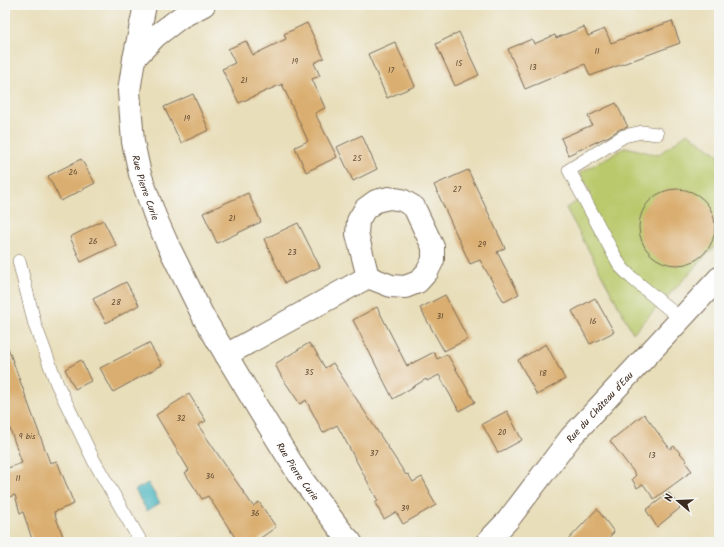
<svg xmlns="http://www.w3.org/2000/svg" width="724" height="547" font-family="Kalam,sans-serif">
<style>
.green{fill:#bac96c;stroke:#7a7a45}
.water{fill:#44b4be;stroke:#406f6e}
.building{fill:#daae70}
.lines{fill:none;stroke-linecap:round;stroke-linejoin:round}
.service-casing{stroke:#786955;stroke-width:14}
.minor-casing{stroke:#786955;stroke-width:24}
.service{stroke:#fff;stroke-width:13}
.minor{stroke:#fff;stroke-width:22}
.labels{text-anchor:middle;stroke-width:3.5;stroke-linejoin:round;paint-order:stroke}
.number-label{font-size:8px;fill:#634b32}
.street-label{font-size:10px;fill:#3b2a1e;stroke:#f6f6f2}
</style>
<rect width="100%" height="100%" fill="#f6f6f2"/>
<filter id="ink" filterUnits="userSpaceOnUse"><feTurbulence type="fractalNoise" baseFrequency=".025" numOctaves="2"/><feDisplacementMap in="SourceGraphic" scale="8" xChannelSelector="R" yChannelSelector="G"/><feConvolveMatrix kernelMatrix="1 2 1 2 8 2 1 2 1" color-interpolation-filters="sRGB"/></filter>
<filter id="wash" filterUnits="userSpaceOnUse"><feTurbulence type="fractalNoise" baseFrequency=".012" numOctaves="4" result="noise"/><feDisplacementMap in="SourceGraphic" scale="16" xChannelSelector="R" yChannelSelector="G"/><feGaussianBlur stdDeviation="0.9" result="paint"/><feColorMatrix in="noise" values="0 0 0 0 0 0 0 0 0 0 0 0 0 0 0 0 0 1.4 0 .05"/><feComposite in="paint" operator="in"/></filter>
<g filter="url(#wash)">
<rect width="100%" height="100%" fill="#e8deba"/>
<path class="green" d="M 687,133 L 719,155 L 719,242 L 633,333 L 566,208 L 591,193 L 580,173 L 626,147 L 658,155 Z"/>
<path class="water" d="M 148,483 L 160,503 L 147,511 L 135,490 Z"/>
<g id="blocks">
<path class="building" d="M 672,21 L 680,43 L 590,76 L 585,64 L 525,89 L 508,49 L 532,39 L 534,44 L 555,35 L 556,38 L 584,27 L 588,36 L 605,29 L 611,43 Z
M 307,23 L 324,58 L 314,63 L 320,76 L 312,79 L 325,108 L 315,113 L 337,157 L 306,172 L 295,147 L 308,141 L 282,84 L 239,103 L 222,69 L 235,63 L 228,49 L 246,41 L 253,55 L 286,39 L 284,34 Z
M 459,32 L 479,75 L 455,86 L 436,44 Z
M 395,42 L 415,86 L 387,98 L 368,54 Z
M 193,94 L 209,130 L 181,143 L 164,107 Z
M 616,103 L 628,127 L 620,129 L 609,136 L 568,155 L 561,138 L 592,125 L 588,116 Z
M 362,135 L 377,169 L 353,181 L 337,147 Z
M 81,159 L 95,183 L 61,201 L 48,176 Z
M 468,170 L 505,248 L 497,252 L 519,294 L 504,302 L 480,260 L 470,264 L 434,185 Z
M639 227a38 38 0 1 1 76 0a38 38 0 1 1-76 0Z
M 248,193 L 261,222 L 217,243 L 203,213 Z
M 103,220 L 116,245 L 81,262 L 70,237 Z
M 298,223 L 320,267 L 285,283 L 264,239 Z
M 126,282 L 139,305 L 106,323 L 93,299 Z
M 445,295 L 468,339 L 444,351 L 420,308 Z
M 595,298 L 614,332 L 590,344 L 572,311 Z
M 377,307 L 407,366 L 434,352 L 437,359 L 447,354 L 475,402 L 459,411 L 439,375 L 427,381 L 426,379 L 393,399 L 353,320 Z
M 149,343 L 162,365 L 113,392 L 100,368 Z
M 309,343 L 312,348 L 313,347 L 325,368 L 333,363 L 406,475 L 408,474 L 413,482 L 422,477 L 430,492 L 429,493 L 436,505 L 403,524 L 396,512 L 384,519 L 375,503 L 378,501 L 337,425 L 323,433 L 306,400 L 300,404 L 281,376 L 275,364 Z
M 546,344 L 565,379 L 537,395 L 518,360 Z
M 5,345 L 7,345 L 50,463 L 57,461 L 74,504 L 54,512 L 65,542 L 33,542 L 23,512 L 20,513 L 15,495 L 9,497 L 5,483 L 5,469 L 22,463 L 5,415 Z
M 81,360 L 91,381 L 75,389 L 65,369 Z
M 189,394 L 206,421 L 198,425 L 253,506 L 259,502 L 276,527 L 255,542 L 238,542 L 208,496 L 202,499 L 185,473 L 189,470 L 156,415 Z
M 507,411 L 522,440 L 498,453 L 482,424 Z
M 644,414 L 670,449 L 674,446 L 687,461 L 685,462 L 692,471 L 654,499 L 643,484 L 637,488 L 632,479 L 636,475 L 610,441 Z
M 669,493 L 680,508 L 657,527 L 646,510 Z
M 597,509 L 614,532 L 605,542 L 566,542 Z"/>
</g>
</g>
<g filter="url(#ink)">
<use href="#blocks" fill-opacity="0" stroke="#786955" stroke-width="1"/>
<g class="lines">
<g class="service-casing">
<path id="service" d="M 657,134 L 642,132 L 624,136 L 569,170 L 613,253 L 621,267 L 632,278 L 681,319
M 19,261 L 35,325 L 57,384 L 94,461 L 141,542"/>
</g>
<g class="minor-casing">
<g id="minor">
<path id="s1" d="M 145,5 L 134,59 L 129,91 L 133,142 L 140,174 L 155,216 L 167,243 L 204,318 L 259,410 L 299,475 L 342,532 L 351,542"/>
<path d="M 134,59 L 156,36 L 181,17 L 204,5"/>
<path d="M 389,198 L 402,200 L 414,207 L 433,247 L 433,260 L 427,272 L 418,282 L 405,287 L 391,286 L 368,277 L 357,234 L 358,221 L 365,209 L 376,201 Z"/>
<path d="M 226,355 L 368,277"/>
<path id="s2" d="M 487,542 L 508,520 L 571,437 L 719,278"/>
</g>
</g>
<use href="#service" class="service"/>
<use href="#minor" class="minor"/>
</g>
</g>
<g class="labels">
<g class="number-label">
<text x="597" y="54">11</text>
<text x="295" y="64">19</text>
<text x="459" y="66">15</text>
<text x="533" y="70">13</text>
<text x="391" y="73">17</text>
<text x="244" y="83">21</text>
<text x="187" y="121">19</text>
<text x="357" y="161">25</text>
<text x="73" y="175">24</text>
<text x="457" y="192">27</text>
<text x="232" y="221">21</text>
<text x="93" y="244">26</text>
<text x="482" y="247">29</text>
<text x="292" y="255">23</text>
<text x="116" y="305">28</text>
<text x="440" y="319">31</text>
<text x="593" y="324">16</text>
<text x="309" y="375">35</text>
<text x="543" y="376">18</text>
<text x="181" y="421">32</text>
<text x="502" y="435">20</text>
<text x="27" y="439">9 bis</text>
<text x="374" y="456">37</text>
<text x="652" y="458">13</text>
<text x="210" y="479">34</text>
<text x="18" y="481">11</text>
<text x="405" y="511">39</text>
<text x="255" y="516">36</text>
</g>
<g class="street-label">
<text dy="4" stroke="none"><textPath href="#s1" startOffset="186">Rue Pierre Curie</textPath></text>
<text dy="4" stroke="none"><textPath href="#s2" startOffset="176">Rue du Château d'Eau</textPath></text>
<text dy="4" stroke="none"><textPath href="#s1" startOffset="509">Rue Pierre Curie</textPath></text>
</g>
</g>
<rect width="724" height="547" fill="none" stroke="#f6f6f2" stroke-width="20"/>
<g transform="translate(678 501) rotate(289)" stroke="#f6f6f2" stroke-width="3" paint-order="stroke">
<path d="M0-3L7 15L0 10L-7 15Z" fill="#3b2a1e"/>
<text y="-6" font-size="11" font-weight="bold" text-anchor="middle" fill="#3b2a1e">N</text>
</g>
</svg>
